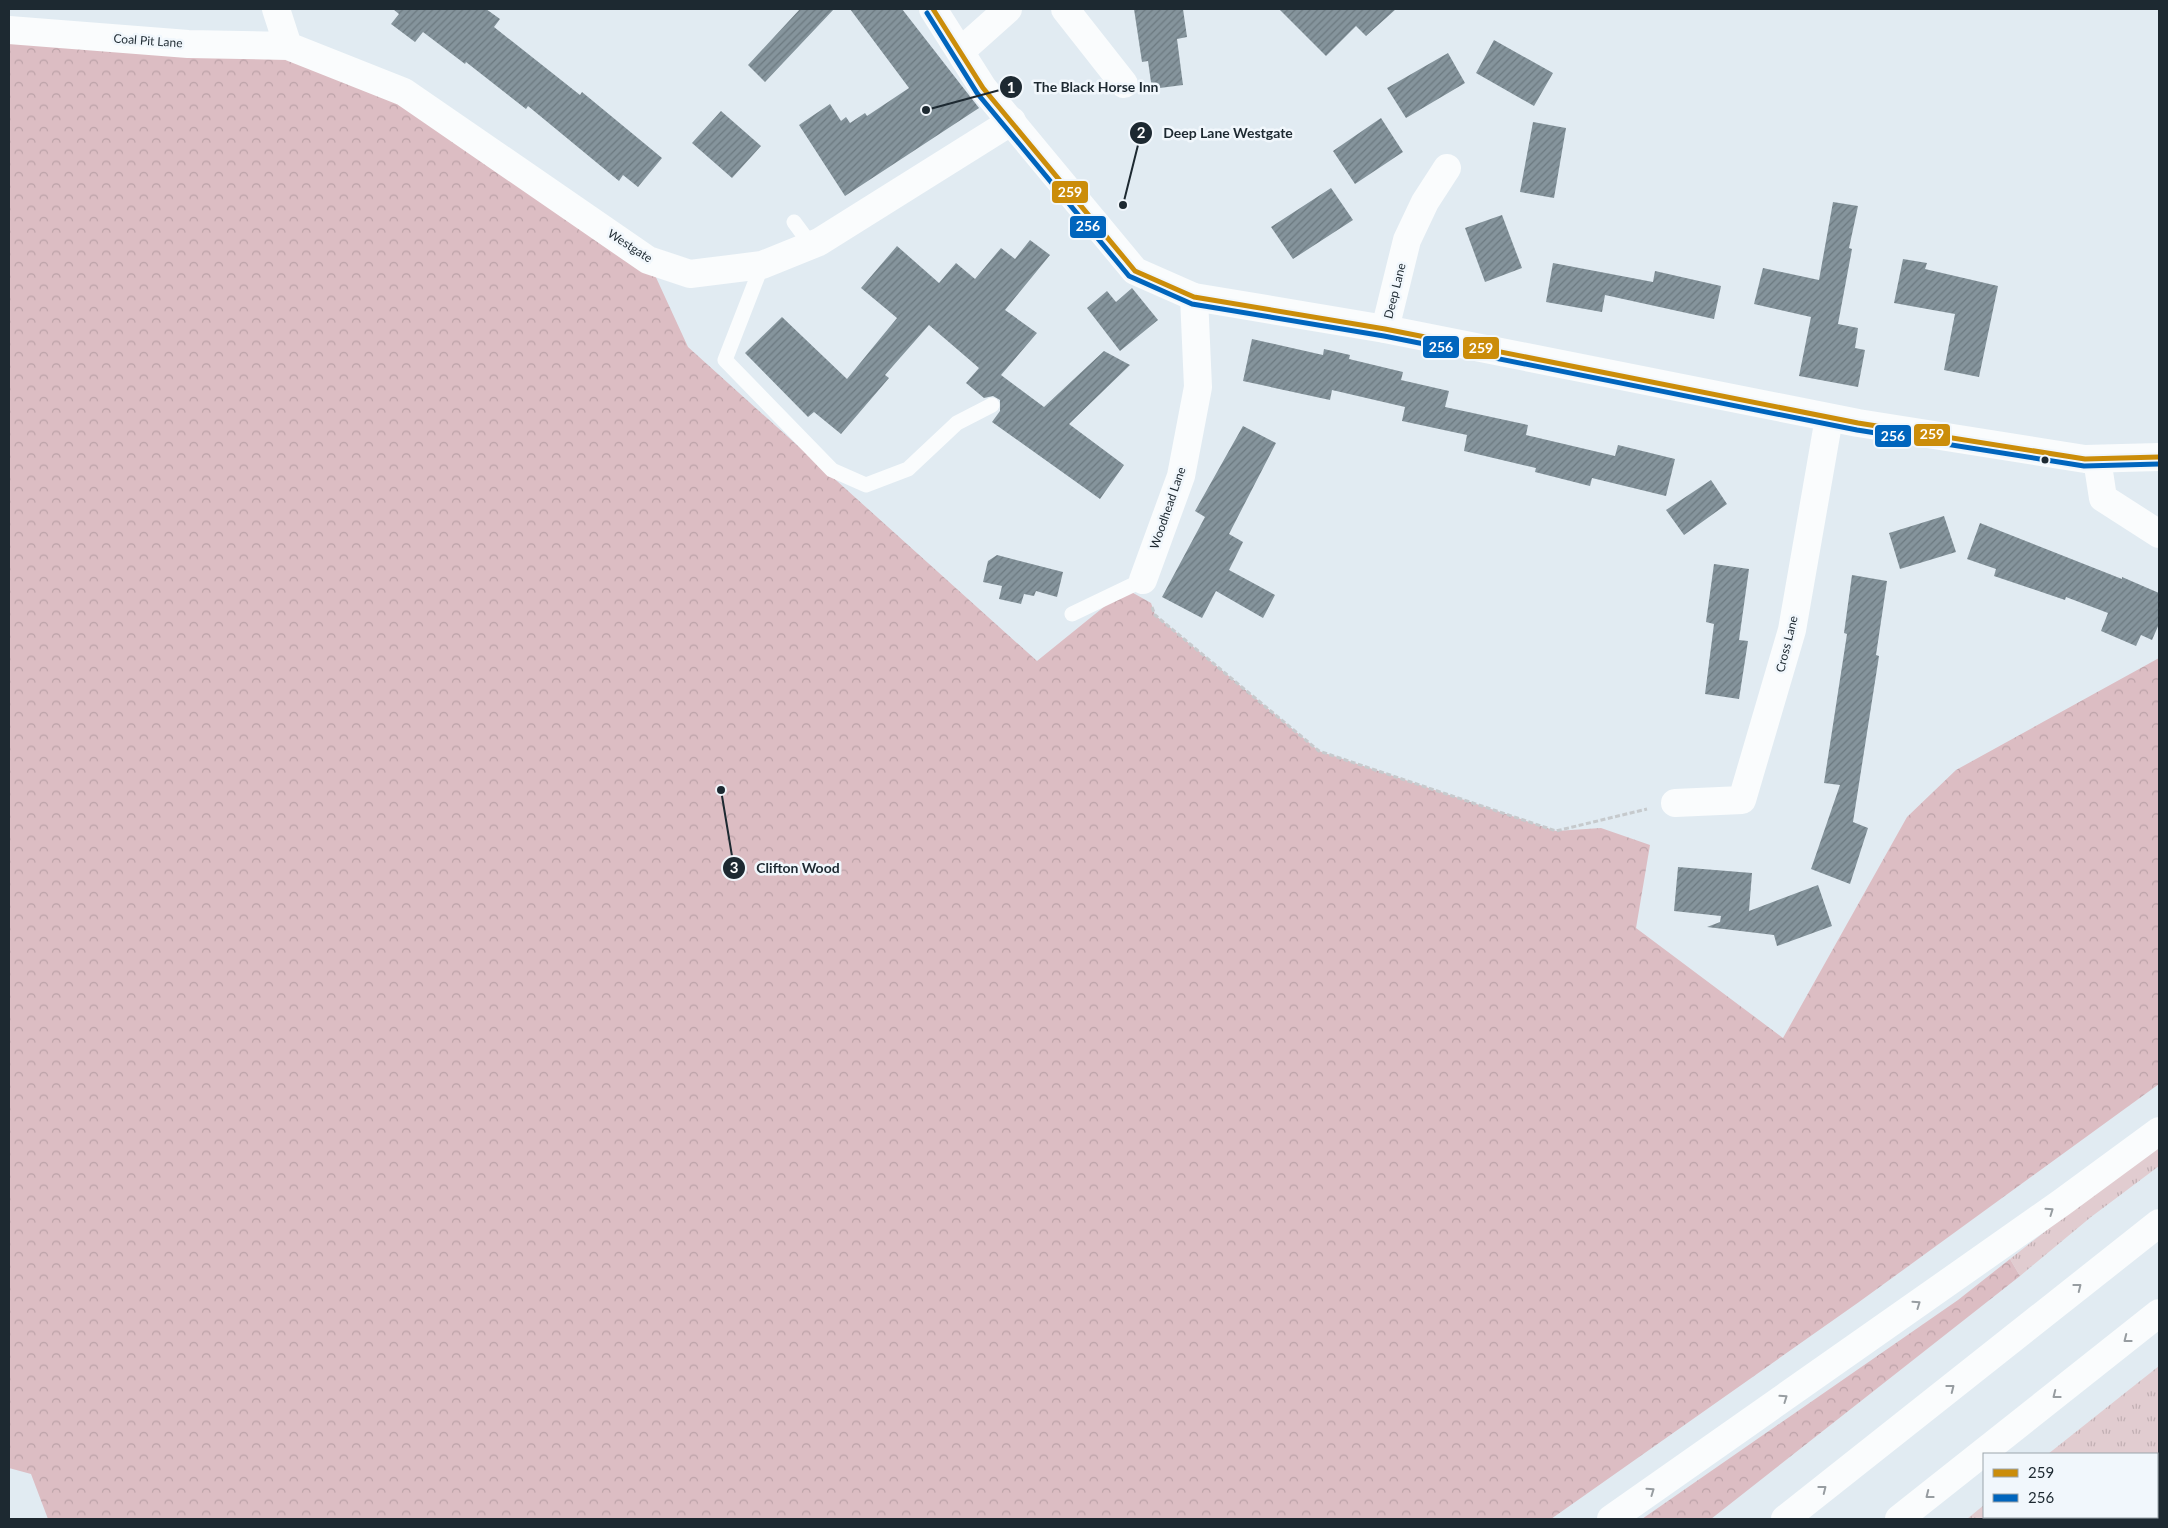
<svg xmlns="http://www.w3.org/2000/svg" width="2168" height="1528" font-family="Lato,sans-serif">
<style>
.grass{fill:url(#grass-tufts)}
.forest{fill:url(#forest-crowns)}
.building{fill:url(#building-hatch)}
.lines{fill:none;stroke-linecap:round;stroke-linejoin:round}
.path{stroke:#c6cacd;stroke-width:3;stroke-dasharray:5 2.5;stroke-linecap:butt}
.service{stroke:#fafcfd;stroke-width:15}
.minor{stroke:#fafcfd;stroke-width:28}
.tertiary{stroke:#fafcfd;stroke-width:28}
.motorway{stroke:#fafcfd;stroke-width:28}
.bus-1-casing{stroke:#f1f7fc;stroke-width:9}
.bus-2-casing{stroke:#f1f7fc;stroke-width:9}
.bus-1{stroke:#cb8d0a;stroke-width:5}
.bus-2{stroke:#0065bd;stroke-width:5}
.oneway{stroke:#979da1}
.bus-dot{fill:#1d2931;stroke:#f1f7fc;stroke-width:2}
.labels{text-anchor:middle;stroke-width:5;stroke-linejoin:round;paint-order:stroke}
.street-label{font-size:12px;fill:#1d2931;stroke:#f1f7fc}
.leader{fill:none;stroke:#1d2931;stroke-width:2}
.callout-dot{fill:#1d2931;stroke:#f1f7fc;stroke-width:2}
.mark-label{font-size:15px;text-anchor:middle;font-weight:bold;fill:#fff}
.callout-label{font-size:14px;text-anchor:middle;font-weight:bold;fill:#1d2931;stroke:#f1f7fc;stroke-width:5;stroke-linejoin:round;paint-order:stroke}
.line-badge{stroke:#f1f7fc;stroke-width:2}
.badge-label{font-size:14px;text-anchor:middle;font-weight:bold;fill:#fff}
</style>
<defs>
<pattern id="grass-tufts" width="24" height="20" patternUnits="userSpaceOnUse" patternTransform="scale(1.25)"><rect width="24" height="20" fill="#e1ccd0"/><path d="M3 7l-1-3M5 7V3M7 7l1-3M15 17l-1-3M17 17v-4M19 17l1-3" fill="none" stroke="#c1afb3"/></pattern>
<pattern id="forest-crowns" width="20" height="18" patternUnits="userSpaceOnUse" patternTransform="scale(1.25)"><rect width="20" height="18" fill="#dcbdc3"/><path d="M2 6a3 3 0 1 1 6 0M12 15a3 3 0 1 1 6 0" fill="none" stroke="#bca2a8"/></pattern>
<pattern id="building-hatch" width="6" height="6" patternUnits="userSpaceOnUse" patternTransform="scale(1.25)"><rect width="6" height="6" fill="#85949c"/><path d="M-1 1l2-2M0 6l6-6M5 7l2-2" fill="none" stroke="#6c7980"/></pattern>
</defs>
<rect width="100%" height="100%" fill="#e1ebf2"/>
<path class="grass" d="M 2159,1146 L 2159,1166 L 2091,1217 L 2020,1276 L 2010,1259 L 2095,1192 Z
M 2159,1366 L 2159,1454 L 2157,1456 L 2157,1454 L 2048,1454 Z
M 1984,1505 L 1984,1517 L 2085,1517 L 2082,1519 L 1967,1519 Z"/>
<path class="forest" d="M 9,33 L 288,46 L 404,92 L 648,260 L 688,347 L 1037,661 L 1126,589 L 1151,603 L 1155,615 L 1319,751 L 1556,831 L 1601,828 L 1650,845 L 1636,928 L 1783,1038 L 1907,817 L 1956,770 L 2159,658 L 2159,1084 L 1859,1302 L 1551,1519 L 48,1519 L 31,1474 L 9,1468 Z
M 2010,1259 L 2020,1276 L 1711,1519 L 1642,1519 L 1958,1300 Z"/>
<path class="building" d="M 393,9 L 486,9 L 500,19 L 494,27 L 580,95 L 582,92 L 662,158 L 638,187 L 623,175 L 619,181 L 528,106 L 526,109 L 466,62 L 465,64 L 423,32 L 415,42 L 391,24 L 399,14 Z
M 800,9 L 834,9 L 765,82 L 748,65 Z
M 850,9 L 902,9 L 979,108 L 845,196 L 799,125 L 830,104 L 841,121 L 846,117 L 850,123 L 865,113 L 867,116 L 909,88 Z
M 1134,9 L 1183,9 L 1187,37 L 1177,39 L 1183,85 L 1152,89 L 1148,61 L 1142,62 Z
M 1279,9 L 1396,9 L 1366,36 L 1356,26 L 1326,56 Z
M 1494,40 L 1553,73 L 1534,106 L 1476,73 Z
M 1448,53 L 1465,83 L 1406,118 L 1387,88 Z
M 721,111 L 761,146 L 732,178 L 692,143 Z
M 1381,118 L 1403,152 L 1355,184 L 1333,151 Z
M 1533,122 L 1566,128 L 1554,198 L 1520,192 Z
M 1331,188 L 1353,220 L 1293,259 L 1271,227 Z
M 1833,202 L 1858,206 L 1849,248 L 1852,249 L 1838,324 L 1858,328 L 1855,348 L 1865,350 L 1858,387 L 1799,376 L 1811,317 L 1754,304 L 1763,268 L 1819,280 Z
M 1502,215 L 1522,268 L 1485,282 L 1465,228 Z
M 1030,240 L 1050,255 L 1005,310 L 1037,333 L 1001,375 L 1044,407 L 1104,351 L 1130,365 L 1069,424 L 1124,465 L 1100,499 L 992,422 L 1000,411 L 1000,400 L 993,396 L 984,398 L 966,383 L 979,368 L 929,325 L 885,375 L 889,378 L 841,434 L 814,412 L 808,417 L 745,353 L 782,317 L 847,379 L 897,318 L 861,288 L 897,246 L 939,283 L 956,263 L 975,279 L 1001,248 L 1015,259 Z
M 1903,259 L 1927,263 L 1925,269 L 1998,286 L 1979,377 L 1944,370 L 1955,314 L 1894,303 Z
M 1553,263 L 1653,282 L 1655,271 L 1721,286 L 1714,319 L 1605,295 L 1602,312 L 1546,302 Z
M 1132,288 L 1158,320 L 1120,351 L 1087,308 L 1107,291 L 1116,302 Z
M 1252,339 L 1323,355 L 1324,349 L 1350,355 L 1349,359 L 1403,372 L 1401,380 L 1449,391 L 1445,407 L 1528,425 L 1526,435 L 1615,456 L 1618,445 L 1675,459 L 1666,496 L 1592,478 L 1590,486 L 1535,472 L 1536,468 L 1464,451 L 1467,435 L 1402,421 L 1405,407 L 1332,390 L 1330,400 L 1243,381 Z
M 1243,426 L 1276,443 L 1229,534 L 1243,542 L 1229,570 L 1275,595 L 1263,618 L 1216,591 L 1202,618 L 1162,597 L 1205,517 L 1195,511 Z
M 1711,480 L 1727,504 L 1684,535 L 1666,510 Z
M 1944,516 L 1956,552 L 1900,569 L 1889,533 Z
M 1980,523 L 2122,579 L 2122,577 L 2159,593 L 2159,624 L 2152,640 L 2141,635 L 2136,646 L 2101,631 L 2108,613 L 2066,597 L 2065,600 L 1994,576 L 1996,569 L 1967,559 Z
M 997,555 L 1063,572 L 1057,597 L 1036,591 L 1034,596 L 1024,594 L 1021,604 L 999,599 L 1002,586 L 983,582 L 988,561 Z
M 1714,564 L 1749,569 L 1739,640 L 1748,641 L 1739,699 L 1705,694 L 1714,624 L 1706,622 Z
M 1852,575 L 1887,581 L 1876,655 L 1879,656 L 1853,822 L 1868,828 L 1850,884 L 1811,869 L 1840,785 L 1824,783 L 1847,634 L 1844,633 Z
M 1678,867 L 1752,873 L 1749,911 L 1818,885 L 1832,926 L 1777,946 L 1774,935 L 1707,927 L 1720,922 L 1721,916 L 1674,911 Z"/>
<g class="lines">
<path class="path" d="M 1152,607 L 1155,615 L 1319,751 L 1556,831 L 1647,809"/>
<path class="service" d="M 794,222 L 811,245
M 762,265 L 725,360 L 832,470 L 866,485 L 908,469 L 957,423 L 992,405
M 1072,614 L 1143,580"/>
<path class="minor" d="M 276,9 L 288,46
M 1065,9 L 1124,84
M 9,30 L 188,44 L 288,46 L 404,92 L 648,260 L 690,274 L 762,265 L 819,242 L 1012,121
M 961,51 L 1008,9
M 1385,329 L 1407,240 L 1425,202 L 1447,168
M 2097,459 L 2103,498 L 2159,534
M 1143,580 L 1181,476 L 1198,387 L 1194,297
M 1675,803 L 1742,800 L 1792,630 L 1829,418"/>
<path class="tertiary" d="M 933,9 L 983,88 L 1135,271 L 1194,297 L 1385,329 L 1858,423 L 2085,459 L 2159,457"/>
<path class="motorway" d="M 2157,1482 L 2159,1480
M 1611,1519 L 2061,1203 L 2159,1131
M 1785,1519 L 2159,1223
M 1899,1519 L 2159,1313
M 2113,1519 L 2116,1517"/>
<g class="bus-1-casing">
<path id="bus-1" d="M 933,9 L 983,88 L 1135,271 L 1194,297 L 1385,329 L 1858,423 L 2085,459 L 2159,457"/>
</g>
<g class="bus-2-casing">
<path id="bus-2" d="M 927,13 L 977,93 L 1129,276 L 1192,304 L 1384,336 L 1857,430 L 2084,466 L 2159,464"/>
</g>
<use href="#bus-1" class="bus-1"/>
<use href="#bus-2" class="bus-2"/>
</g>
<defs><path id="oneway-chevron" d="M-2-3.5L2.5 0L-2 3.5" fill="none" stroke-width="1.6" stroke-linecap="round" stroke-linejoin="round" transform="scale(1.25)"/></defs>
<g class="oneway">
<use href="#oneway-chevron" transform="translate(2050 1211) rotate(-35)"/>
<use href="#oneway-chevron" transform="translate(2078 1287) rotate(-38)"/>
<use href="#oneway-chevron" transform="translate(1917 1304) rotate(-35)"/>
<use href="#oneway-chevron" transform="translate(2127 1339) rotate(142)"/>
<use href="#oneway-chevron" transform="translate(1951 1388) rotate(-38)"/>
<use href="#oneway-chevron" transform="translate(2056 1395) rotate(142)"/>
<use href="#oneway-chevron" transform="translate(1784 1398) rotate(-35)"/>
<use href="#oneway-chevron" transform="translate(1823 1489) rotate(-38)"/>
<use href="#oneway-chevron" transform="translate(1651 1491) rotate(-35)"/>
<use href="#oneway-chevron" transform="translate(1929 1495) rotate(142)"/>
</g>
<circle class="bus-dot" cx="2045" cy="460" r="4.5"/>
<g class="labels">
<g class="street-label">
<text transform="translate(148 41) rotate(4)" y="4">Coal Pit Lane</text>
<text transform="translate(630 246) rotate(33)" y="4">Westgate</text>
<text transform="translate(1395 291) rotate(-76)" y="4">Deep Lane</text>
<text transform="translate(1168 508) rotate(-71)" y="4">Woodhead Lane</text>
<text transform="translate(1787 644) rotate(-76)" y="4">Cross Lane</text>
</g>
</g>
<path class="leader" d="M926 110L1011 87M1123 205L1141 133M721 790L734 868"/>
<g class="callout-dot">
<circle cx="926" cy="110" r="5"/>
<circle cx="1123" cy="205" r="5"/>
<circle cx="721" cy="790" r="5"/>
<circle cx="1011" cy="87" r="12"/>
<circle cx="1141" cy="133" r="12"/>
<circle cx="734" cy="868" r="12"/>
</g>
<g class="mark-label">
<text x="1011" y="93">1</text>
<text x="1141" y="138">2</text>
<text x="734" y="873">3</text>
</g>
<g class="callout-label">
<text x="1096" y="92">The Black Horse Inn</text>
<text x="1228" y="138">Deep Lane Westgate</text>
<text x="798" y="873">Clifton Wood</text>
</g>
<g class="line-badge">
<rect x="1051" y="180" width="38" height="24" rx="5" fill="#cb8d0a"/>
<rect x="1069" y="215" width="38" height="24" rx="5" fill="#0065bd"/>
<rect x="1422" y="335" width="38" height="24" rx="5" fill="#0065bd"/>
<rect x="1462" y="336" width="38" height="24" rx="5" fill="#cb8d0a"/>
<rect x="1913" y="423" width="38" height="24" rx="5" fill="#cb8d0a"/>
<rect x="1874" y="424" width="38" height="24" rx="5" fill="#0065bd"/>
</g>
<g class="badge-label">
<text x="1070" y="197">259</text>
<text x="1088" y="231">256</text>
<text x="1441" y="352">256</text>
<text x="1481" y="353">259</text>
<text x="1932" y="439">259</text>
<text x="1893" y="441">256</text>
</g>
<rect width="2168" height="1528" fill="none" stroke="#1d2931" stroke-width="20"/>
<rect x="1983" y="1453" width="175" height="65" fill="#f1f7fc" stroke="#9ca5ab"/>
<rect x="1993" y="1469" width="25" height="8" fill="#cb8d0a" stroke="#9ca5ab"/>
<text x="2028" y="1478" font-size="15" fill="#1d2931">259</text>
<rect x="1993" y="1494" width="25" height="8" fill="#0065bd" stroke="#9ca5ab"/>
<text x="2028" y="1503" font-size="15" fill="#1d2931">256</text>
</svg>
